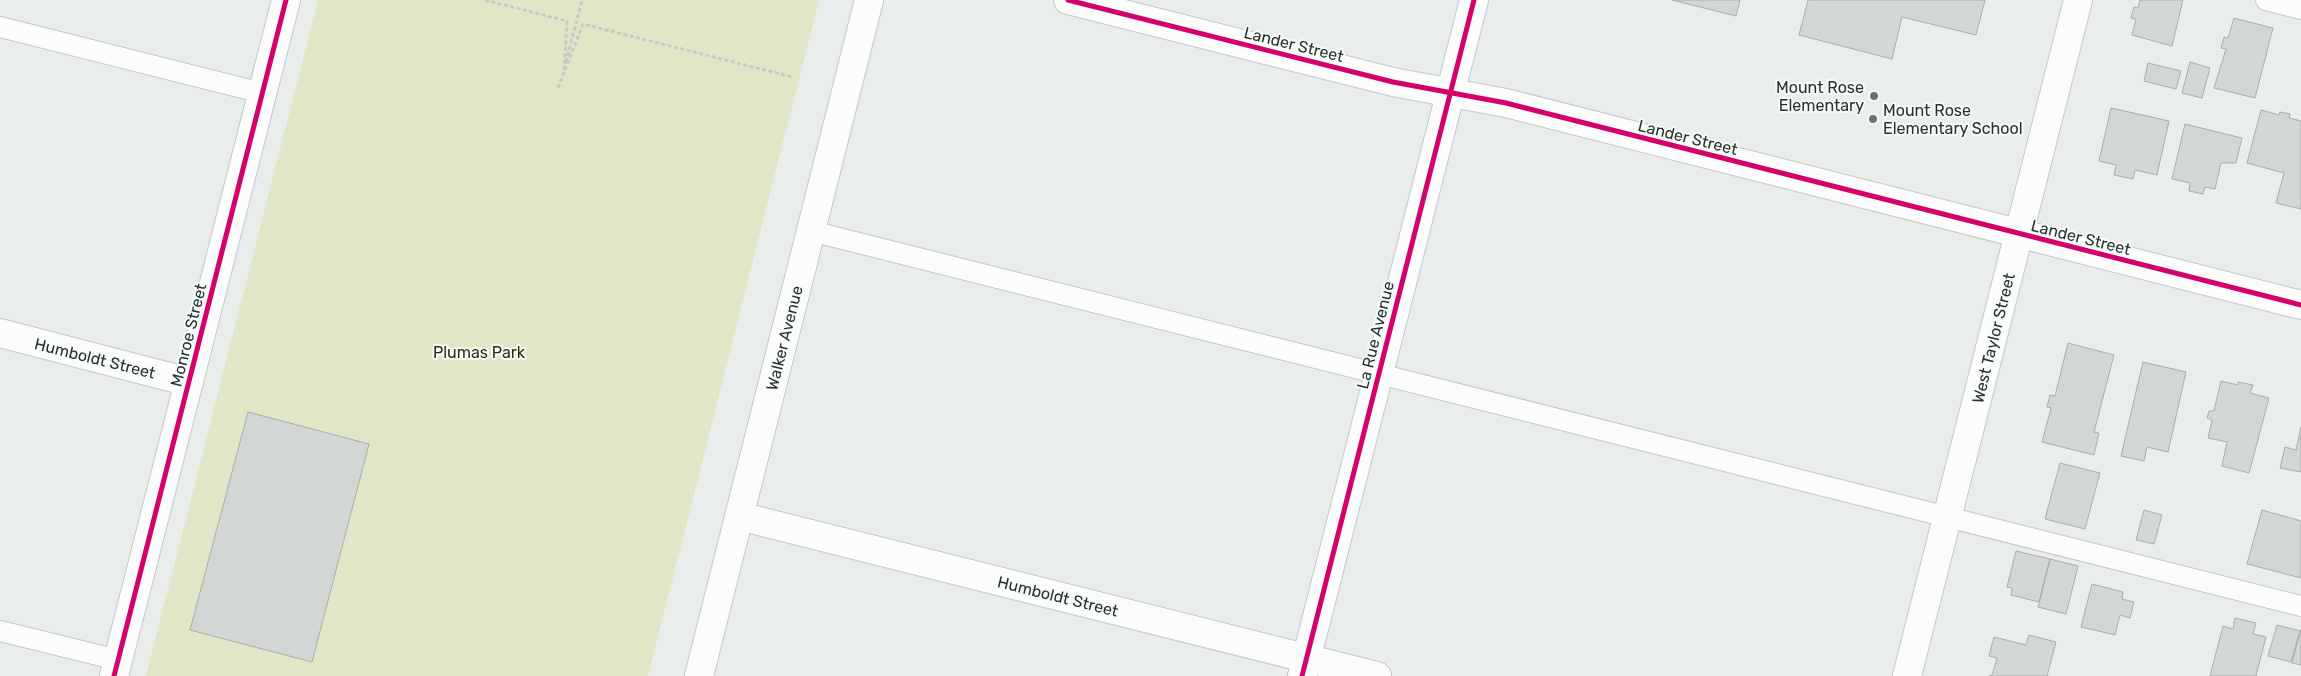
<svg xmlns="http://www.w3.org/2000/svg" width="2301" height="676" font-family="Rubik,sans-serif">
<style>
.green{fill:#e1e6c7}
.building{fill:#d2d6d5;stroke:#aaadac}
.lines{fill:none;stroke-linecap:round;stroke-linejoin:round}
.service-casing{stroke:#c5c8c7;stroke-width:22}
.minor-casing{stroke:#c5c8c7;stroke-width:30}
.tertiary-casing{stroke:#c5c8c7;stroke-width:30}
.path{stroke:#c8cac9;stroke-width:3;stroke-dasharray:4 2.5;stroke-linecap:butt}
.service{stroke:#fcfcfc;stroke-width:20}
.minor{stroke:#fcfcfc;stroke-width:28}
.tertiary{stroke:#fcfcfc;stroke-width:28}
.cycleway-casing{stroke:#f4fcf8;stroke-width:8}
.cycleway{stroke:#d6006c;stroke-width:5}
.poi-dot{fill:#6e7270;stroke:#f4fcf8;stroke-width:2}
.labels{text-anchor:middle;stroke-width:4;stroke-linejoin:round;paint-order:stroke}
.street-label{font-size:16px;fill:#2c2f2e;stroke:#f4fcf8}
.poi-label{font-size:16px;fill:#2c2f2e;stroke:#f4fcf8;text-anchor:end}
.park-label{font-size:16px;fill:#2d2f11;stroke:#f4fcf8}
</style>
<rect width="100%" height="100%" fill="#e9edeb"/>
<path class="green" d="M 318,0 L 819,0 L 648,676 L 146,676 Z"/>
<path class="building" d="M 1672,0 L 1740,0 L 1736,16 Z
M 1808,0 L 1985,0 L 1976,35 L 1902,17 L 1892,59 L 1799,35 Z
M 2140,0 L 2183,0 L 2172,46 L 2132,35 L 2136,19 L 2131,18 L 2134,7 L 2138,8 Z
M 2234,18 L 2273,28 L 2255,98 L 2214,88 L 2226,49 L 2221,48 L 2224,37 L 2228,38 Z
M 2190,62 L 2210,68 L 2202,98 L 2182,93 Z
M 2148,63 L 2181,71 L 2176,89 L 2144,81 Z
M 2111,108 L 2169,121 L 2157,175 L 2135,170 L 2133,179 L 2114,175 L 2116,165 L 2099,161 Z
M 2261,110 L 2279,115 L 2280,112 L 2290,114 L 2289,118 L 2301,121 L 2301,209 L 2276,203 L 2284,173 L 2247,163 Z
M 2185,124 L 2242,138 L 2236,163 L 2221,163 L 2215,189 L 2205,187 L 2203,194 L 2189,191 L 2190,183 L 2172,179 Z
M 2068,343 L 2114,355 L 2094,432 L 2099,433 L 2094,455 L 2042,442 L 2051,408 L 2047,407 L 2050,395 L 2055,396 Z
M 2143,362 L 2186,372 L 2168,452 L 2147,447 L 2144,461 L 2121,456 Z
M 2221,381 L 2238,385 L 2238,382 L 2253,385 L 2250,393 L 2269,398 L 2249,473 L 2222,466 L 2227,442 L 2208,438 L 2212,420 L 2207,418 L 2209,411 L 2214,411 Z
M 248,412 L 369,444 L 312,662 L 190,630 Z
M 2301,427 L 2301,472 L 2280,468 L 2285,447 L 2296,450 Z
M 2060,463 L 2100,473 L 2085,529 L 2045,519 Z
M 2144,510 L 2162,515 L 2154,544 L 2136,540 Z
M 2262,510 L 2301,521 L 2301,578 L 2247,564 Z
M 2016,551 L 2050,559 L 2039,602 L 2011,595 L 2012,588 L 2007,587 Z
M 2050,559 L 2078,566 L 2066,614 L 2038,607 Z
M 2092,584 L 2123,592 L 2122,599 L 2134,602 L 2130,618 L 2120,615 L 2115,635 L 2081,627 Z
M 2235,618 L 2256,623 L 2253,634 L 2266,637 L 2256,676 L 2210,676 L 2223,626 L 2233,629 Z
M 2277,625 L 2300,631 L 2291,662 L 2268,656 Z
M 2301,629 L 2301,665 L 2292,663 Z
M 2029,635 L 2056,642 L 2047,676 L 1989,676 L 1992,675 L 1997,658 L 1989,656 L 1994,637 L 2026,645 Z"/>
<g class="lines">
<g class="service-casing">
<path id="service" d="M 2266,0 L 2301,9
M 0,27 L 262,93
M 811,231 L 2301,606
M 0,631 L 118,660"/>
</g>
<g class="minor-casing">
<path id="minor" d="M 1068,0 L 1393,82 L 1506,103 L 2301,305
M 0,333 L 189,382
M 739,516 L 1377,676
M 699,676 L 869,0
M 1302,676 L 1474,0
M 1907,676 L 2078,0"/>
</g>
<g class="tertiary-casing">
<path id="tertiary" d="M 114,676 L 286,0"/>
</g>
<path class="path" d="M 485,0 L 567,21 L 564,71
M 566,62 L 582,0
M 558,88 L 583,24 L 793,77"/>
<use href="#service" class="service"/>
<use href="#minor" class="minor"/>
<use href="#tertiary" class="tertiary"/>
<g class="cycleway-casing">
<path id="cycleway" d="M 1068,0 L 1393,82 L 1506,103 L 2301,305
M 114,676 L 286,0
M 1302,676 L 1474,0"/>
</g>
<use href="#cycleway" class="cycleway"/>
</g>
<g class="poi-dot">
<circle cx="1874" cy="96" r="5"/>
<circle cx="1873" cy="119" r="5"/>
</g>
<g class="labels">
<g class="street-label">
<text transform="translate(1294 44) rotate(14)" y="6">Lander Street</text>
<text transform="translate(1688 137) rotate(14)" y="6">Lander Street</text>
<text transform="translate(2081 237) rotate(14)" y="6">Lander Street</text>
<text transform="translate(188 335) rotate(-76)" y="6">Monroe Street</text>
<text transform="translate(1375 335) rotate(-76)" y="6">La Rue Avenue</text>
<text transform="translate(784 338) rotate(-76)" y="6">Walker Avenue</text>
<text transform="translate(1993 338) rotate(-76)" y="6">West Taylor Street</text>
<text transform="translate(95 358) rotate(14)" y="6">Humboldt Street</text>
<text transform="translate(1058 596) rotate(14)" y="6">Humboldt Street</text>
</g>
<g class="poi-label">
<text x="1864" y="93">Mount Rose<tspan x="1864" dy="18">Elementary</tspan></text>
<text x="1883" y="116" text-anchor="start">Mount Rose<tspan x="1883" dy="18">Elementary School</tspan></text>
</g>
<g class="park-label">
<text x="479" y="358">Plumas Park</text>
</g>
</g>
</svg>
